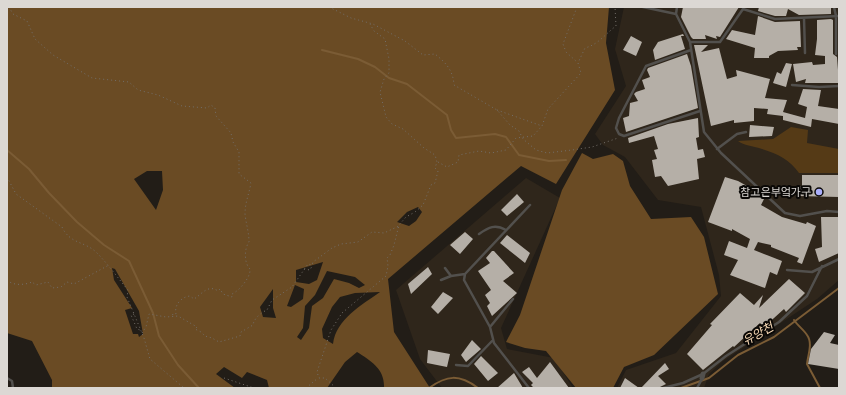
<svg xmlns="http://www.w3.org/2000/svg" width="846" height="395" font-family="'Varela Round','Noto Sans KR',sans-serif">
<style>
.built{fill:#2f261b}
.green{fill:#553a16}
.forest{fill:#6a4b24;fill-rule:evenodd}
.lines{fill:none;stroke-linecap:round;stroke-linejoin:round}
.stream{stroke:#7b5c35;stroke-width:2}
.building{fill:#b5afa7}
.path{stroke:#736e69;stroke-width:1;stroke-dasharray:1 3;stroke-linecap:butt}
.service{stroke:#52504d;stroke-width:2.5}
.minor{stroke:#52504d;stroke-width:5}
.poi-dot{fill:#abaffb;stroke:#0a0806;stroke-width:1.5}
.labels{text-anchor:middle;stroke-width:4;stroke-linejoin:round;paint-order:stroke}
.poi-label{font-size:11px;fill:#dcd8d4;stroke:#0a0806;text-anchor:end}
.water-label{font-size:12px;font-style:italic;fill:#fcddb9;stroke:#0a0806}
</style>
<rect width="100%" height="100%" fill="#221d17"/>
<path class="built" d="M 624,7 L 839,7 L 839,280 L 817,299 L 723,361 L 709,374 L 704,388 L 617,388 L 626,370 L 676,353 L 721,296 L 719,275 L 701,207 L 658,200 L 625,157 L 603,145 L 595,134 L 626,86 L 615,49 Z
M 526,178 L 560,198 L 501,328 L 507,349 L 554,358 L 573,388 L 442,388 L 420,359 L 396,290 Z"/>
<path class="green" d="M 791,127 L 808,130 L 807,143 L 839,149 L 839,173 L 799,173 C 790,160 778,154 762,149 C 754,146 745,146 738,141 L 773,139 Z"/>
<path class="forest" d="M 7,7 L 609,7 L 606,43 L 615,90 L 556,184 L 521,166 L 388,279 L 394,332 L 430,388 L 384,388 C 385,369 371,361 357,352 L 345,362 L 327,388 L 269,388 L 267,380 L 247,372 L 242,378 L 224,367 L 216,374 L 235,388 L 52,388 L 52,380 L 32,341 L 7,333 ZM 147,171 L 162,171 L 163,190 L 156,210 L 134,179 ZM 418,207 L 422,212 L 416,221 L 409,226 L 397,222 L 407,212 ZM 323,262 L 317,280 L 309,284 L 296,282 L 296,270 ZM 112,268 L 115,269 L 139,311 L 143,334 L 139,337 L 138,334 L 133,334 L 125,310 L 132,308 L 114,280 ZM 327,271 L 355,277 L 365,285 L 359,288 L 349,283 L 334,279 L 323,298 L 312,306 L 309,328 L 301,340 L 297,337 L 303,328 L 305,306 L 315,295 ZM 295,285 L 304,289 L 303,299 L 291,307 L 287,306 ZM 273,289 L 273,308 L 276,318 L 263,317 L 260,307 ZM 380,292 C 362,305 336,319 333,344 L 323,338 L 322,329 L 332,307 L 340,297 L 355,293 Z
M 582,153 L 593,159 L 613,154 L 623,161 L 630,186 L 651,219 L 691,217 L 704,237 L 718,294 L 654,355 L 624,367 L 613,388 L 576,388 L 546,351 L 525,348 L 506,342 L 520,315 L 562,190 Z"/>
<g class="lines">
<path class="stream" d="M 322,50 L 358,59 L 375,67 L 389,78 L 407,84 L 447,115 L 451,130 L 456,138 L 495,134 L 506,137 L 519,155 L 549,161 L 566,160
M 7,150 L 29,169 L 49,193 L 77,222 L 104,245 L 129,261 L 153,313 L 159,336 L 178,365 L 199,388
M 794,320 C 798,326 804,330 807,335 C 813,343 808,355 807,364 L 820,388
M 429,388 C 447,375 459,374 478,388
M 681,388 L 709,378 L 738,355 L 774,337 L 839,288"/>
</g>
<path class="building" d="M 683,7 L 739,7 L 720,37 L 716,36 L 717,39 L 705,35 L 706,39 L 693,39 L 691,37 L 681,17 Z
M 759,7 L 831,7 L 831,14 L 799,15 L 788,9 L 786,16 L 775,16 L 758,11 Z
M 758,16 L 775,22 L 800,21 L 801,47 L 797,47 L 798,50 L 778,51 L 769,56 L 769,58 L 754,58 L 755,48 L 726,39 L 732,30 L 755,35 Z
M 831,19 L 833,20 L 833,54 L 837,57 L 839,83 L 805,83 L 806,79 L 796,82 L 793,64 L 812,62 L 813,65 L 825,64 L 825,56 L 815,55 L 817,39 L 817,20 Z
M 683,34 L 684,36 L 681,36 L 685,49 L 655,60 L 653,50 L 658,42 Z
M 631,36 L 642,42 L 636,56 L 623,50 Z
M 694,45 L 708,45 L 701,52 L 719,48 L 727,79 L 737,76 L 736,70 L 770,79 L 765,98 L 787,100 L 783,112 L 805,118 L 807,107 L 798,104 L 803,89 L 821,90 L 818,106 L 839,109 L 839,124 L 812,119 L 811,127 L 783,120 L 783,116 L 767,114 L 768,109 L 754,108 L 754,121 L 734,123 L 734,120 L 711,126 Z
M 687,54 L 691,66 L 698,108 L 626,132 L 623,118 L 629,116 L 630,103 L 638,101 L 634,94 L 636,92 L 645,89 L 642,80 L 650,77 L 647,70 L 648,68 Z
M 786,63 L 792,64 L 786,87 L 773,83 L 777,72 L 781,74 Z
M 698,118 L 699,137 L 696,138 L 698,150 L 703,149 L 705,157 L 697,159 L 699,179 L 668,186 L 661,176 L 655,177 L 652,160 L 657,159 L 654,150 L 658,149 L 654,136 L 629,143 L 628,138 L 668,124 Z
M 750,125 L 774,127 L 772,136 L 749,137 Z
M 802,175 L 839,175 L 839,197 L 798,196 L 799,186 L 802,187 Z
M 725,177 L 738,181 L 747,186 L 746,191 L 764,199 L 761,205 L 782,217 L 806,224 L 807,222 L 816,226 L 802,264 L 797,262 L 799,258 L 771,247 L 771,245 L 758,242 L 754,250 L 782,261 L 777,275 L 770,272 L 765,288 L 730,275 L 738,260 L 724,255 L 729,241 L 747,248 L 750,239 L 732,229 L 732,231 L 708,222 Z
M 517,194 L 524,202 L 507,216 L 501,210 Z
M 821,217 L 839,217 L 839,253 L 819,262 L 815,249 L 822,247 Z
M 465,232 L 473,239 L 460,254 L 450,245 Z
M 507,235 L 530,253 L 525,263 L 500,243 Z
M 492,251 L 494,251 L 514,273 L 503,281 L 517,293 L 492,316 L 487,306 L 490,303 L 485,295 L 491,290 L 478,271 L 490,263 L 486,258 Z
M 428,267 L 432,274 L 411,294 L 408,284 Z
M 789,279 L 805,293 L 786,312 L 784,309 L 764,327 L 760,323 L 734,347 L 733,346 L 703,370 L 687,354 L 712,325 L 710,324 L 740,293 L 754,305 L 763,295 L 759,308 Z
M 443,292 L 453,298 L 438,314 L 431,307 Z
M 824,332 L 835,335 L 830,343 L 839,345 L 839,369 L 808,364 L 811,349 Z
M 472,340 L 481,349 L 466,362 L 461,355 Z
M 428,350 L 450,354 L 447,367 L 427,363 Z
M 481,356 L 498,373 L 488,381 L 474,364 Z
M 550,362 L 569,388 L 534,388 L 531,385 L 533,383 L 522,372 L 529,367 L 537,378 Z
M 665,363 L 669,369 L 658,376 L 666,384 L 658,388 L 641,388 Z
M 514,373 L 523,388 L 497,388 Z
M 625,378 L 639,388 L 620,388 Z"/>
<g class="lines">
<path class="path" d="M 9,7 L 13,14 L 27,21 L 35,39 L 53,55 L 92,78 L 129,82 L 138,90 L 158,95 L 182,106 L 207,108 L 211,105 L 215,108 L 216,116 L 231,133 L 233,142 L 239,152 L 239,174 L 251,183 C 249,194 245,203 245,214 C 246,224 249,232 249,242 C 244,249 244,263 250,269 C 251,277 239,291 232,294 L 232,297 L 223,294 L 220,289 L 218,291 C 208,284 202,294 194,299 L 190,296 C 181,297 174,305 176,314 L 173,314 L 172,316
M 329,7 L 351,18 L 373,24 L 405,41 L 423,55 L 435,54 C 446,63 453,70 454,85 L 497,110 L 510,125 L 519,131 L 523,139 L 536,150 L 547,153 L 572,150 L 592,147 L 618,138
M 577,7 L 563,44 L 566,52 L 577,62
M 497,110 L 542,126 L 548,109 L 581,73 L 578,63 L 585,48 C 599,44 604,35 616,26 L 615,7
M 438,162 L 447,167 L 458,162 L 459,155 L 479,151 L 491,153 L 506,150 L 516,138 L 533,136 L 542,126
M 7,177 L 16,194 L 62,227 C 70,244 84,241 96,252 C 108,264 117,277 128,290 L 127,297 L 144,338 L 150,359 L 184,388
M 304,269 L 310,270 L 312,266
M 7,280 C 13,286 25,285 32,282 L 36,285 L 48,282 L 52,288 L 61,287 L 67,282 L 74,284 L 109,265
M 134,314 L 131,315 L 137,329 L 140,330
M 142,333 L 146,327 L 149,314 L 166,317 L 178,316 L 197,327 L 195,329 L 201,332 L 205,336 L 212,338 L 219,342 L 240,336 L 241,332 L 253,325 C 254,318 262,312 267,310 L 272,300 L 292,287 L 308,264 L 312,265 L 313,262 L 332,248 L 341,244 L 358,242 L 372,232 L 384,233 L 399,226
M 224,378 L 254,388
M 306,388 L 318,378
M 336,388 L 325,378 L 319,378 L 317,372 L 331,330 L 342,313 L 386,276 L 388,266 L 387,258 L 390,255 L 394,245 L 399,225 L 406,217 L 415,212 L 423,205 L 431,185 L 435,183 L 438,171 L 435,168 L 437,162 L 435,155 L 424,148 L 403,129 L 392,124 L 386,117 L 380,92 L 384,79 L 389,73 L 389,59 L 385,39 L 374,31 L 370,24"/>
<path class="service" d="M 643,7 L 676,14 L 690,42 L 704,132 L 721,153 L 785,213 L 800,216 L 827,211 L 839,212
M 834,7 L 836,16 L 836,54
M 676,14 L 677,7
M 804,18 L 805,53
M 690,42 L 720,42 L 743,9 L 775,19 L 839,16
M 691,50 L 646,66 L 619,118 L 616,128 L 619,134 L 624,136 L 700,111
M 792,85 L 819,87 L 839,86
M 717,149 L 737,134 L 746,132
M 479,234 C 489,227 495,224 506,230
M 445,268 L 451,276
M 787,270 L 812,272 L 839,259
M 441,280 L 451,276 L 465,274
M 490,327 L 513,299
M 456,365 L 468,366 L 493,340
M 7,378 L 12,381 L 13,388
M 529,388 L 494,343 L 490,327 L 464,280 L 465,274 L 530,205
M 663,388 L 683,383 L 703,374 L 726,356 L 779,322 L 807,296 L 822,266
M 697,388 L 702,379"/>
<path class="minor" d="M 702,378 L 703,374"/>
</g>
<circle class="poi-dot" cx="819" cy="192" r="4"/>
<g class="labels">
<g class="poi-label">
<text x="811" y="196">참고은부엌가구</text>
</g>
<g class="water-label">
<text transform="translate(758 334) rotate(-29)" y="4">유양천</text>
</g>
</g>
<rect width="846" height="395" fill="none" stroke="#dcd8d4" stroke-width="16"/>
</svg>
